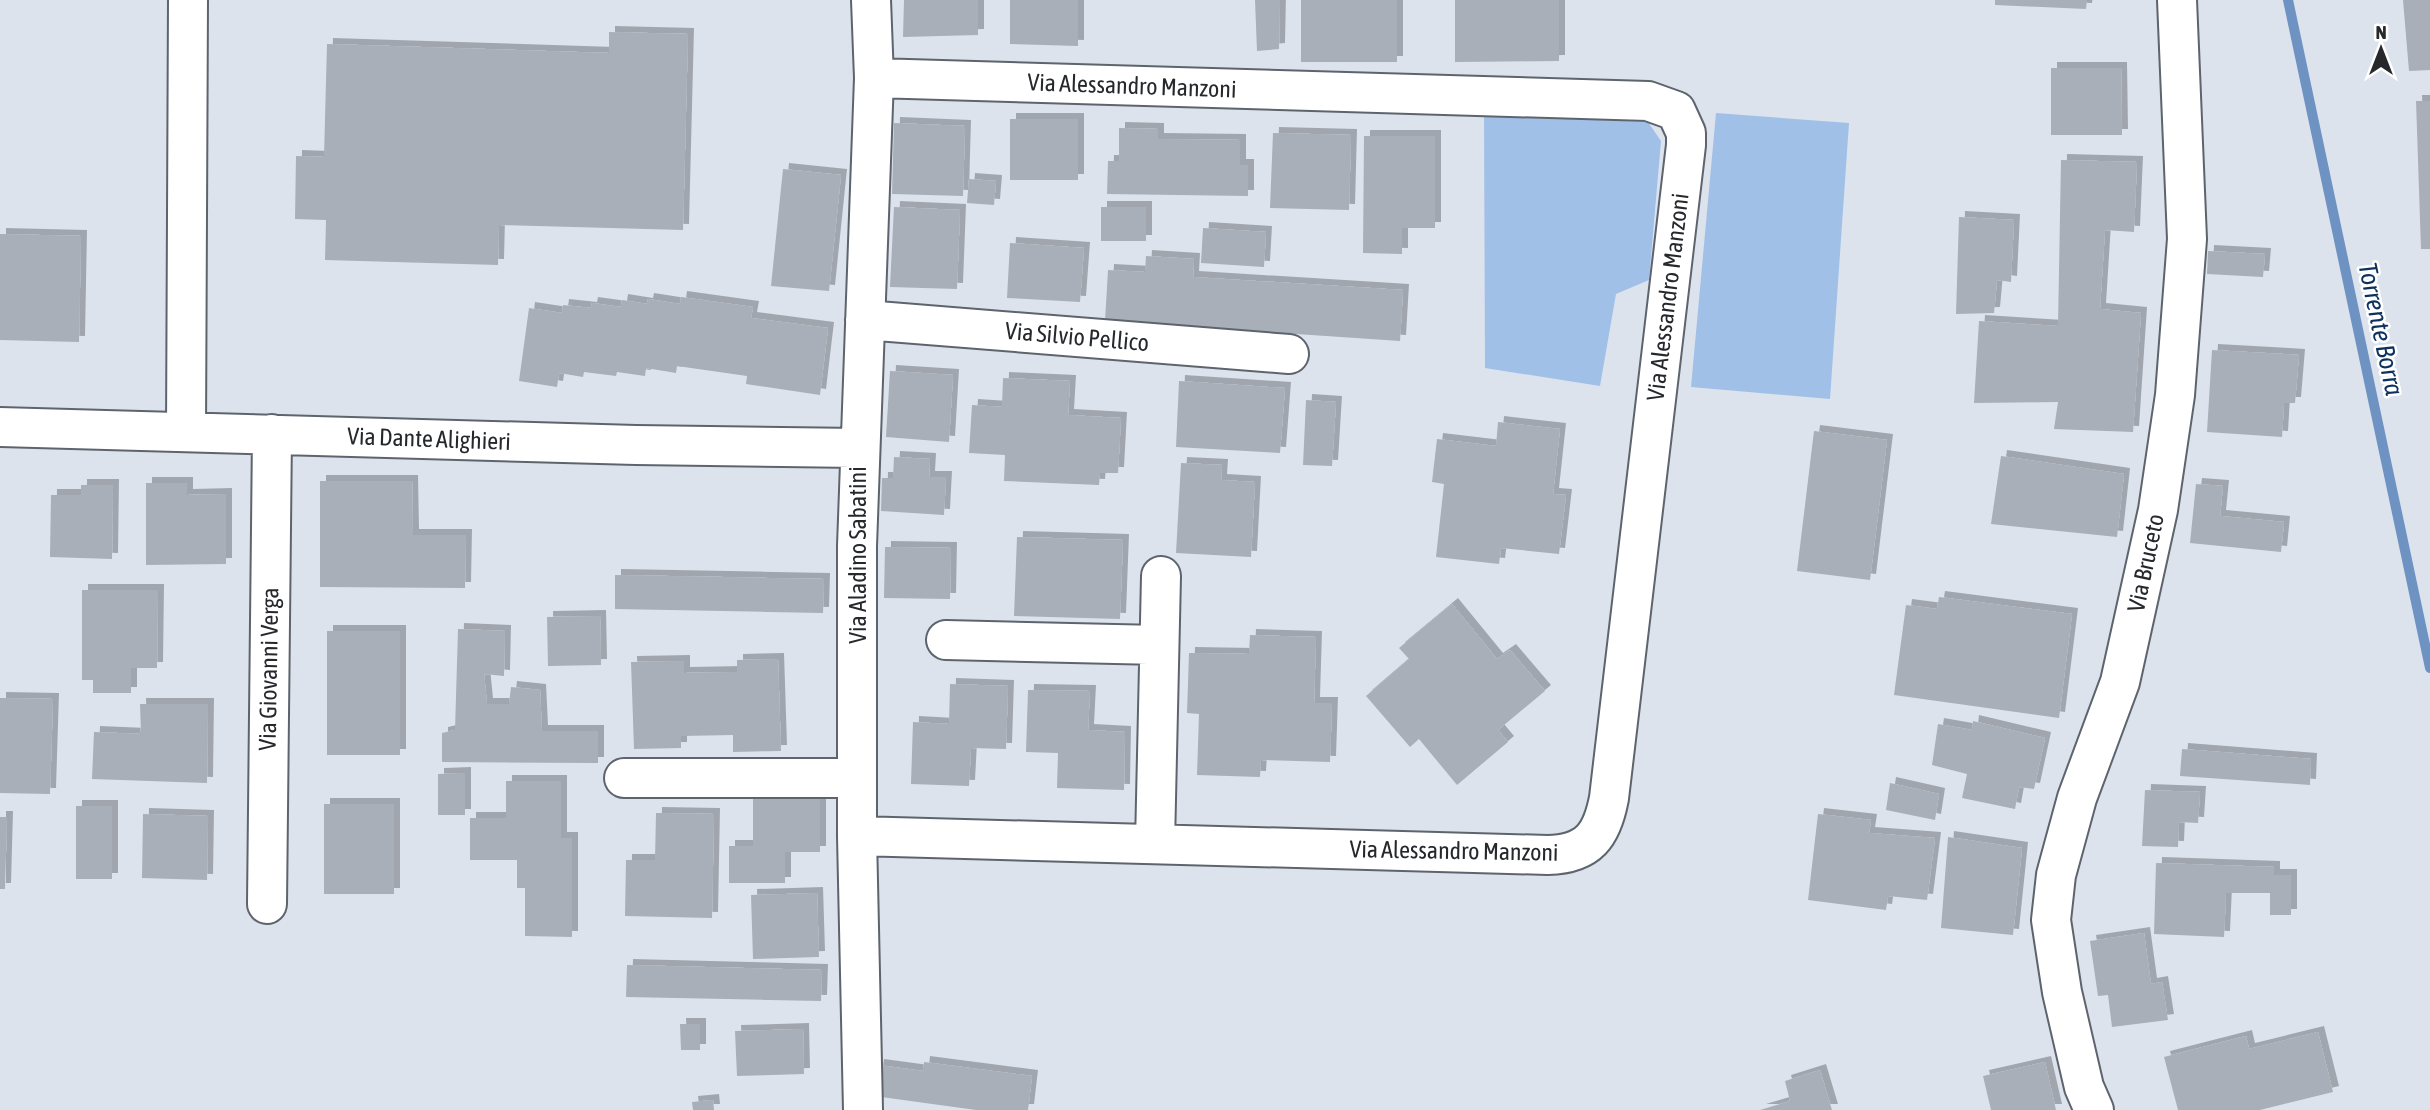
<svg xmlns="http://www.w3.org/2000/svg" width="2430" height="1110" font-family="'Asap Condensed',sans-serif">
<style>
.green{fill:#a1c0e8}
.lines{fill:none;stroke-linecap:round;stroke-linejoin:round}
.stream{stroke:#6e92c2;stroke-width:10}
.building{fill:#a8afb8;filter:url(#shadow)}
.minor-casing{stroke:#5e646d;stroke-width:42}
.minor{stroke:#fff;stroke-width:38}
.labels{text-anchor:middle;stroke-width:5;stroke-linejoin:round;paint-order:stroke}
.street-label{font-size:24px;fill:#26282c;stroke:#fff}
.water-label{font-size:26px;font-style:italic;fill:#0c315e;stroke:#fff}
</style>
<defs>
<filter id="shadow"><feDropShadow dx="6" dy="-6" stdDeviation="0" flood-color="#0004"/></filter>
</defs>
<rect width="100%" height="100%" fill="#dce3ed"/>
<path class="green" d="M 1716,113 L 1849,123 L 1830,399 L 1691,387 Z
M 1484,115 L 1648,122 L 1661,141 L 1649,280 L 1616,294 L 1600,386 L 1485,368 Z"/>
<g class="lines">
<path class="stream" d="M 2288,0 L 2430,668"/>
</g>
<path class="building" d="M 904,0 L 978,0 L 978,35 L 903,37 Z
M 1010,0 L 1078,0 L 1078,46 L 1010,44 Z
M 1255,0 L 1280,0 L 1279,49 L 1257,51 Z
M 1301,0 L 1397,0 L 1397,62 L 1301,62 Z
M 1455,0 L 1559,0 L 1559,61 L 1455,62 Z
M 1995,0 L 2087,0 L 2086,9 L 1995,5 Z
M 2403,0 L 2430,0 L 2430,70 L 2409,71 Z
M 609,32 L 688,34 L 683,230 L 499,225 L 498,265 L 325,260 L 326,220 L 295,219 L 296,156 L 324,157 L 327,44 L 609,53 Z
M 2051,68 L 2121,68 L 2122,135 L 2051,135 Z
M 2416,101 L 2430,101 L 2430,249 L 2421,249 Z
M 1010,119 L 1078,119 L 1078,180 L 1010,180 Z
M 894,123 L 965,126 L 963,196 L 892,194 Z
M 1119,128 L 1158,129 L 1158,139 L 1240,140 L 1240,165 L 1248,165 L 1248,196 L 1107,194 L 1108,161 L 1119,161 Z
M 1273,133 L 1351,135 L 1349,210 L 1270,208 Z
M 1364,136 L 1435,136 L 1435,228 L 1402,228 L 1402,254 L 1363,253 Z
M 2061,160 L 2137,162 L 2134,232 L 2105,230 L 2100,309 L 2141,313 L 2133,432 L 2054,429 L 2058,402 L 1974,403 L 1979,321 L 2058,326 Z
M 783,169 L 841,175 L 829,291 L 771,286 Z
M 969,179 L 996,181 L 994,205 L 967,203 Z
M 894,207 L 960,210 L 957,289 L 890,287 Z
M 1101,207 L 1146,207 L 1146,241 L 1101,241 Z
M 1959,217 L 2014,220 L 2011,282 L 1997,280 L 1994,313 L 1956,314 Z
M 1203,228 L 1266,232 L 1264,267 L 1201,263 Z
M 0,234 L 81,236 L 79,342 L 0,340 Z
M 1010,243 L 1084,248 L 1080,302 L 1007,298 Z
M 2208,251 L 2265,254 L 2263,277 L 2207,274 Z
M 1146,256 L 1194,259 L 1193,277 L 1403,290 L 1400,341 L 1105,321 L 1108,270 L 1145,272 Z
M 681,297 L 753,307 L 751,318 L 828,328 L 820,395 L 746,384 L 747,376 L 677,366 L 676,373 L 646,368 L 645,376 L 617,372 L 616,376 L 584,372 L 583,377 L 559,373 L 557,387 L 519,381 L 529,308 L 562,313 L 563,305 L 591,308 L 592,303 L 621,307 L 622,300 L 647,304 L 648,299 L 680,304 Z
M 2212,350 L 2299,355 L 2295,403 L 2284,403 L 2282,437 L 2207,432 Z
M 890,371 L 953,375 L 949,442 L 886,437 Z
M 1003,378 L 1070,381 L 1068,415 L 1121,418 L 1118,473 L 1100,473 L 1099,485 L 1004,481 L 1005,455 L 969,453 L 972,405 L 1002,407 Z
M 1179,381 L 1285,388 L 1280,453 L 1176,447 Z
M 1306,400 L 1336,402 L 1332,466 L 1303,465 Z
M 1498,422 L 1560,429 L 1553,494 L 1566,495 L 1559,554 L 1501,548 L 1499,564 L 1436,557 L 1444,484 L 1432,482 L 1437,439 L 1496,446 Z
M 1814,431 L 1887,440 L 1870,580 L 1797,571 Z
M 2001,456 L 2124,474 L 2117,537 L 1991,524 Z
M 894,457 L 930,459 L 929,477 L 946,477 L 944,515 L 881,511 L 882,478 L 893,478 Z
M 1181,463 L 1222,465 L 1221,480 L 1255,482 L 1251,557 L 1176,553 Z
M 320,481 L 412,481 L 413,535 L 466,535 L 465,588 L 320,587 Z
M 146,483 L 187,483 L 187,495 L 226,494 L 226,564 L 146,565 Z
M 2196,484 L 2223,486 L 2220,516 L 2284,522 L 2281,552 L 2190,543 Z
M 81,485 L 113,485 L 112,559 L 50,557 L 51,495 L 81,495 Z
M 1017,537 L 1123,540 L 1120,619 L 1014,616 Z
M 885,547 L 951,548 L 950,599 L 884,598 Z
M 615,575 L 824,579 L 823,613 L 615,609 Z
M 82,590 L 158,590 L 157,668 L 131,668 L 131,693 L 93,693 L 93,680 L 82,680 Z
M 1939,597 L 2072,614 L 2059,718 L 1894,695 L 1906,605 L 1937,609 Z
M 1452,604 L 1497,659 L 1510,650 L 1545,691 L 1498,730 L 1508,742 L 1457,785 L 1419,739 L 1410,747 L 1366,696 L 1409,659 L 1399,648 Z
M 600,616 L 601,665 L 548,666 L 547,617 Z
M 458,629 L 505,631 L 504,676 L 484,674 L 487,704 L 509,704 L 511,687 L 540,690 L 542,731 L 598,731 L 598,763 L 442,762 L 442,733 L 455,730 Z
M 327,631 L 400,631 L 400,755 L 327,755 Z
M 1250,635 L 1316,637 L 1314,703 L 1332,703 L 1330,762 L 1261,760 L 1260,777 L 1197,775 L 1199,714 L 1187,713 L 1189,653 L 1249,654 Z
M 778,659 L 781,751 L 733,752 L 733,735 L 681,736 L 681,748 L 634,749 L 631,662 L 684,661 L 684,673 L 737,672 L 737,660 Z
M 950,684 L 1008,686 L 1006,749 L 971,748 L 969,786 L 911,784 L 913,722 L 949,724 Z
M 1028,690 L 1090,691 L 1088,730 L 1125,732 L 1124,790 L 1057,788 L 1058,753 L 1026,752 Z
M 0,698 L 53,699 L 50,794 L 0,793 Z
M 140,704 L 208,704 L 207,783 L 92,779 L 94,732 L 141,734 Z
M 1973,721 L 2045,738 L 2034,789 L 2019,787 L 2015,809 L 1962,798 L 1967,774 L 1932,765 L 1938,724 L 1972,730 Z
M 2182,749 L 2311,759 L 2310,785 L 2180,776 Z
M 465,773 L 465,815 L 438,815 L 438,774 Z
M 506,781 L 561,781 L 561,838 L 572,838 L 572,937 L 525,936 L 525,888 L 517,888 L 517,860 L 470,860 L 470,818 L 506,818 Z
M 1890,783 L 1939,794 L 1935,820 L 1886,810 Z
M 2145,790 L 2200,792 L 2198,823 L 2179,822 L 2178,847 L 2142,846 Z
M 753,797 L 820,798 L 820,852 L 785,852 L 785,883 L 729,883 L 729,846 L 753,846 Z
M 324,804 L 394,804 L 394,894 L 324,894 Z
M 76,806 L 112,806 L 112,879 L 76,879 Z
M 656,813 L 714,814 L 712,918 L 625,916 L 626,860 L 655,860 Z
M 143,814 L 208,816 L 207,880 L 142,878 Z
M 1818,814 L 1871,820 L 1869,833 L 1935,838 L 1927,900 L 1888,896 L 1886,910 L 1808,900 Z
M 0,817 L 7,817 L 5,889 L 0,889 Z
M 1948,837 L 2022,848 L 2013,935 L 1941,928 Z
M 2156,863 L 2274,867 L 2274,875 L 2291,875 L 2291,915 L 2270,915 L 2270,893 L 2226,893 L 2224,937 L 2154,934 Z
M 817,893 L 819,957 L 753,959 L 751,895 Z
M 2144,933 L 2151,984 L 2162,982 L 2168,1020 L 2112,1027 L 2108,995 L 2098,996 L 2090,941 Z
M 627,965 L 822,970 L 821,1001 L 626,997 Z
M 680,1024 L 700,1024 L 700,1050 L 681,1050 Z
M 803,1029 L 804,1074 L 737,1076 L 735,1031 Z
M 2318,1032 L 2333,1092 L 2260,1110 L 2178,1110 L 2164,1057 L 2246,1036 L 2249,1049 Z
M 924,1062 L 1032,1076 L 1028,1110 L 976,1110 L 874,1096 L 878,1065 L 923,1071 Z
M 2045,1062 L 2056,1110 L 1991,1110 L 1983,1076 Z
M 1820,1070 L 1832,1110 L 1760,1110 L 1790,1101 L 1785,1081 Z
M 713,1100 L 714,1110 L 693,1110 L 692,1102 Z"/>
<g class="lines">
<g class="minor-casing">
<path id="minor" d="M 865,320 L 1289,354
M 0,427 L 636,445 L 859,448
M 186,432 L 188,0
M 946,640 L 1159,645
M 624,778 L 857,778
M 857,836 L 1548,855 C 1589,854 1602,835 1609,798 L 1686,145 L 1686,133 L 1676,111 L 1648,101 L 874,78
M 1155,844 L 1161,576
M 267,904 L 272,434
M 863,1110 L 857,836 L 857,546 L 874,78 L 871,0
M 2094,1110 L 2084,1087 L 2062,992 L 2051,920 L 2056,875 L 2077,798 L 2120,682 L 2158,510 L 2175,395 L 2187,239 L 2177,0"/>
</g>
<use href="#minor" class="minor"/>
</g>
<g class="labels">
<g class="street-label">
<text transform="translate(1132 86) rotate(2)" y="8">Via Alessandro Manzoni</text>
<text transform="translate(1668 297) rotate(-83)" y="8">Via Alessandro Manzoni</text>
<text transform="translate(1077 337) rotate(5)" y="8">Via Silvio Pellico</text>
<text transform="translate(429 439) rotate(2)" y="8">Via Dante Alighieri</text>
<text transform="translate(858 555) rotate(-90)" y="8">Via Aladino Sabatini</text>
<text transform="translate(2146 563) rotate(-78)" y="8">Via Bruceto</text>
<text transform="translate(269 669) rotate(-89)" y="8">Via Giovanni Verga</text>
<text transform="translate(1454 851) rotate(1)" y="8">Via Alessandro Manzoni</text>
</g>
<g class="water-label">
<text transform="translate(2381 329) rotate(78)" y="9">Torrente Borra</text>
</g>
</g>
<g transform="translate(2381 49)" stroke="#ffffff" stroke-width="5" paint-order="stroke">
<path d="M0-5L12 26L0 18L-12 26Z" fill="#26282c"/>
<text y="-10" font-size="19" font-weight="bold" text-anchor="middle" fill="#26282c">N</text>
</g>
</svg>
